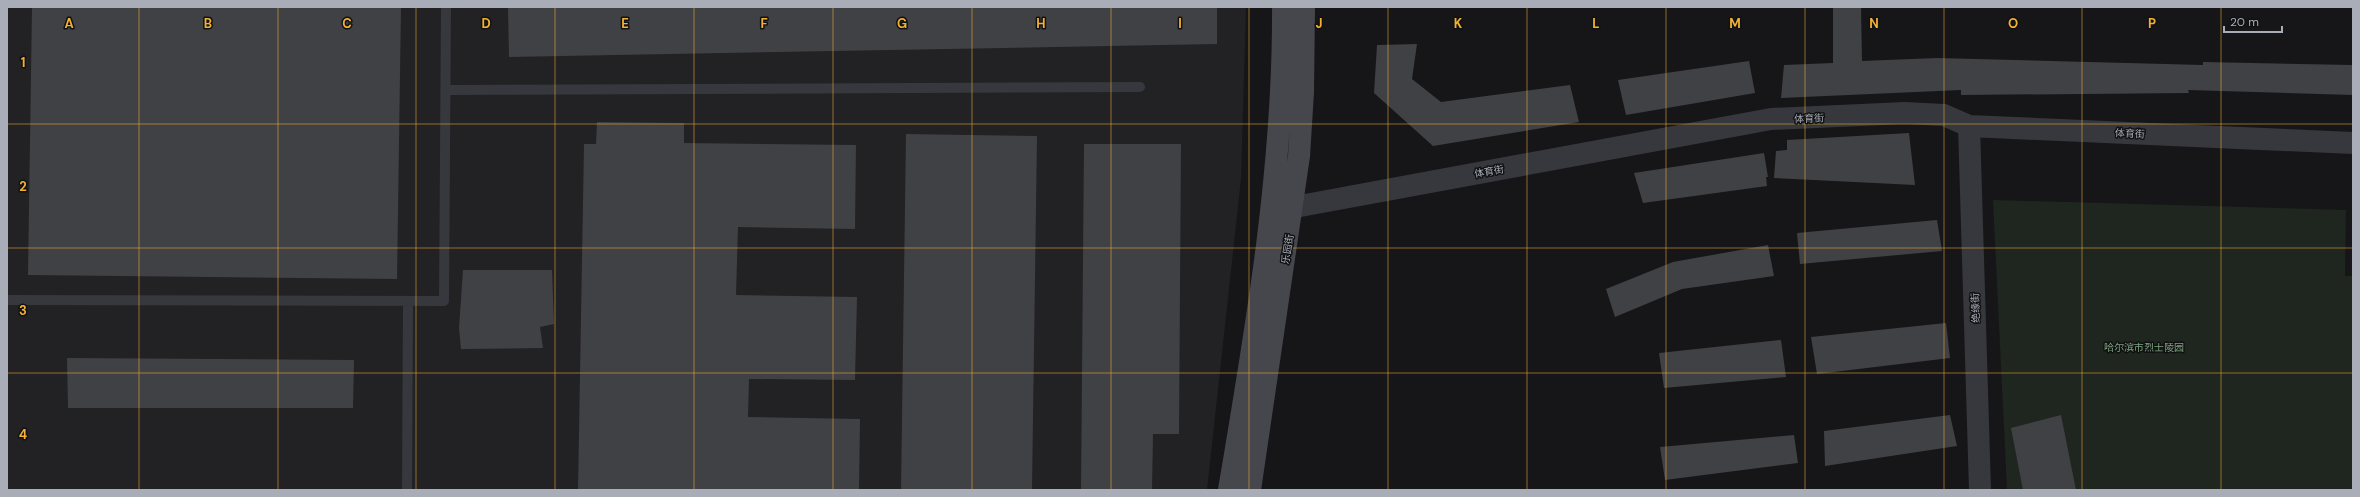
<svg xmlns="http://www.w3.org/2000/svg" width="2360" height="497" font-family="'DM Sans','Noto Sans SC',sans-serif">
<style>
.built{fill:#222225}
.green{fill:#1e261f}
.building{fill:#404145}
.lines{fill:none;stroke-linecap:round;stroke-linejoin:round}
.service{stroke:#37383d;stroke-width:10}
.tertiary{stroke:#37383d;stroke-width:22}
.secondary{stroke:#45474d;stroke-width:22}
.grid{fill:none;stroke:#f2b134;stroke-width:1;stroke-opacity:0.55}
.labels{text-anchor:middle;stroke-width:3;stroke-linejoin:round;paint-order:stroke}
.street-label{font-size:10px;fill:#a8adb8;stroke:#111113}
.park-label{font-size:10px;fill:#7fa381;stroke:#111113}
.grid-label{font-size:13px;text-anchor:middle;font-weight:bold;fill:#f2b134;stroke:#111113;stroke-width:3;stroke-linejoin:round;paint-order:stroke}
</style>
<rect width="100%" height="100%" fill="#161618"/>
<path class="built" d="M 7,7 L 1246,7 L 1241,179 L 1207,490 L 7,490 Z"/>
<path class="green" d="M 1993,200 L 2346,210 L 2345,276 L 2353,276 L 2353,490 L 2007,490 Z"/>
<path class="building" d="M 32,7 L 401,7 L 397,279 L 28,275 Z
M 508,7 L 1217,7 L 1217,44 L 509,57 Z
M 1833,7 L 1861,7 L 1862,61 L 1937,58 L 2203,65 L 2203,62 L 2353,65 L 2353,95 L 2188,90 L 2189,93 L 1961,95 L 1961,90 L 1781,98 L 1784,65 L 1833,63 Z
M 1417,44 L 1412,79 L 1441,102 L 1570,85 L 1579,122 L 1433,146 L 1374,93 L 1377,45 Z
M 1749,61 L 1755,93 L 1626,115 L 1618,80 Z
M 597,122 L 684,123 L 684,143 L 856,145 L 855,229 L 738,227 L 736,295 L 857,297 L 855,380 L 749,379 L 748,417 L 860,419 L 859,490 L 578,490 L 584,144 L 596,144 Z
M 1909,133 L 1915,185 L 1774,178 L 1776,151 L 1787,150 L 1787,140 Z
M 906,134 L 1037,136 L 1032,490 L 901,490 Z
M 1084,144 L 1181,144 L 1179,434 L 1153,434 L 1152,490 L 1081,490 Z
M 1764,153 L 1768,177 L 1766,177 L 1767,186 L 1643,203 L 1634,173 Z
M 1937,220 L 1942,251 L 1800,264 L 1797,233 Z
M 1768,245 L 1774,276 L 1682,289 L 1615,317 L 1606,289 L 1673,262 Z
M 463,270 L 552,270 L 554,324 L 540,327 L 543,348 L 461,349 L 459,328 Z
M 1946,323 L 1950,358 L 1817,374 L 1811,337 Z
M 1781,340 L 1786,377 L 1664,388 L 1659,353 Z
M 67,358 L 354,360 L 353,408 L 68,408 Z
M 1950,415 L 1957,446 L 1825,466 L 1824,431 Z
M 2061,415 L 2076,490 L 2023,490 L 2011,428 Z
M 1794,435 L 1798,463 L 1665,480 L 1660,447 Z"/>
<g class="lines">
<path class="service" d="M 446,90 L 1140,87
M 7,300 L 444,301 L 446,7
M 407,490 L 408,301"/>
<path class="tertiary" d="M 1969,126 L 1980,490
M 1273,211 L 1771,119 L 1905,113 L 1944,115 L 1969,126 L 2353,143"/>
<path class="secondary" d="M 1229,490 C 1256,330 1284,169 1283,7
M 1250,490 L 1299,156 L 1303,92 L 1304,7"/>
</g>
<path class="grid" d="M 139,7 L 139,490M 278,7 L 278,490M 416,7 L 416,490M 555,7 L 555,490M 694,7 L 694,490M 833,7 L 833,490M 972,7 L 972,490M 1111,7 L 1111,490M 1249,7 L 1249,490M 1388,7 L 1388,490M 1527,7 L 1527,490M 1666,7 L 1666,490M 1805,7 L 1805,490M 1944,7 L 1944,490M 2082,7 L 2082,490M 2221,7 L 2221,490M 7,124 L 2353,124M 7,248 L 2353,248M 7,373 L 2353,373"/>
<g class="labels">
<g class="street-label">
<text transform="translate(1809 118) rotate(-2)" y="4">体育街</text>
<text transform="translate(2130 133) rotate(3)" y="4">体育街</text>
<text transform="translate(1489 171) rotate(-10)" y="4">体育街</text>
<text transform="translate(1287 249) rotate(-81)" y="4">乐园街</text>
<text transform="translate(1975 308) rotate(-92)" y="4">绝缘街</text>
</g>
<g class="park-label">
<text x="2144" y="351">哈尔滨市烈士陵园</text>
</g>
</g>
<g class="grid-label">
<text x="69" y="28">A</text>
<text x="208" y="28">B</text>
<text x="347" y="28">C</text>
<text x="486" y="28">D</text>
<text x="625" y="28">E</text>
<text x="764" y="28">F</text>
<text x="902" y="28">G</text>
<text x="1041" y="28">H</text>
<text x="1180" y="28">I</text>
<text x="1319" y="28">J</text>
<text x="1458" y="28">K</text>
<text x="1596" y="28">L</text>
<text x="1735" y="28">M</text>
<text x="1874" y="28">N</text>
<text x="2013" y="28">O</text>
<text x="2152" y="28">P</text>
<text x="23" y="67">1</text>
<text x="23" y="191">2</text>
<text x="23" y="315">3</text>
<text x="23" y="439">4</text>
</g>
<rect width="2360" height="497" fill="none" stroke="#a8adb8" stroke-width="16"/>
<path d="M2224 26v6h58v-6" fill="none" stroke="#a8adb8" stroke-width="2"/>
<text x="2230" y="26" font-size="12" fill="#a8adb8" stroke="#111113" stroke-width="3" paint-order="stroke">20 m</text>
</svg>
